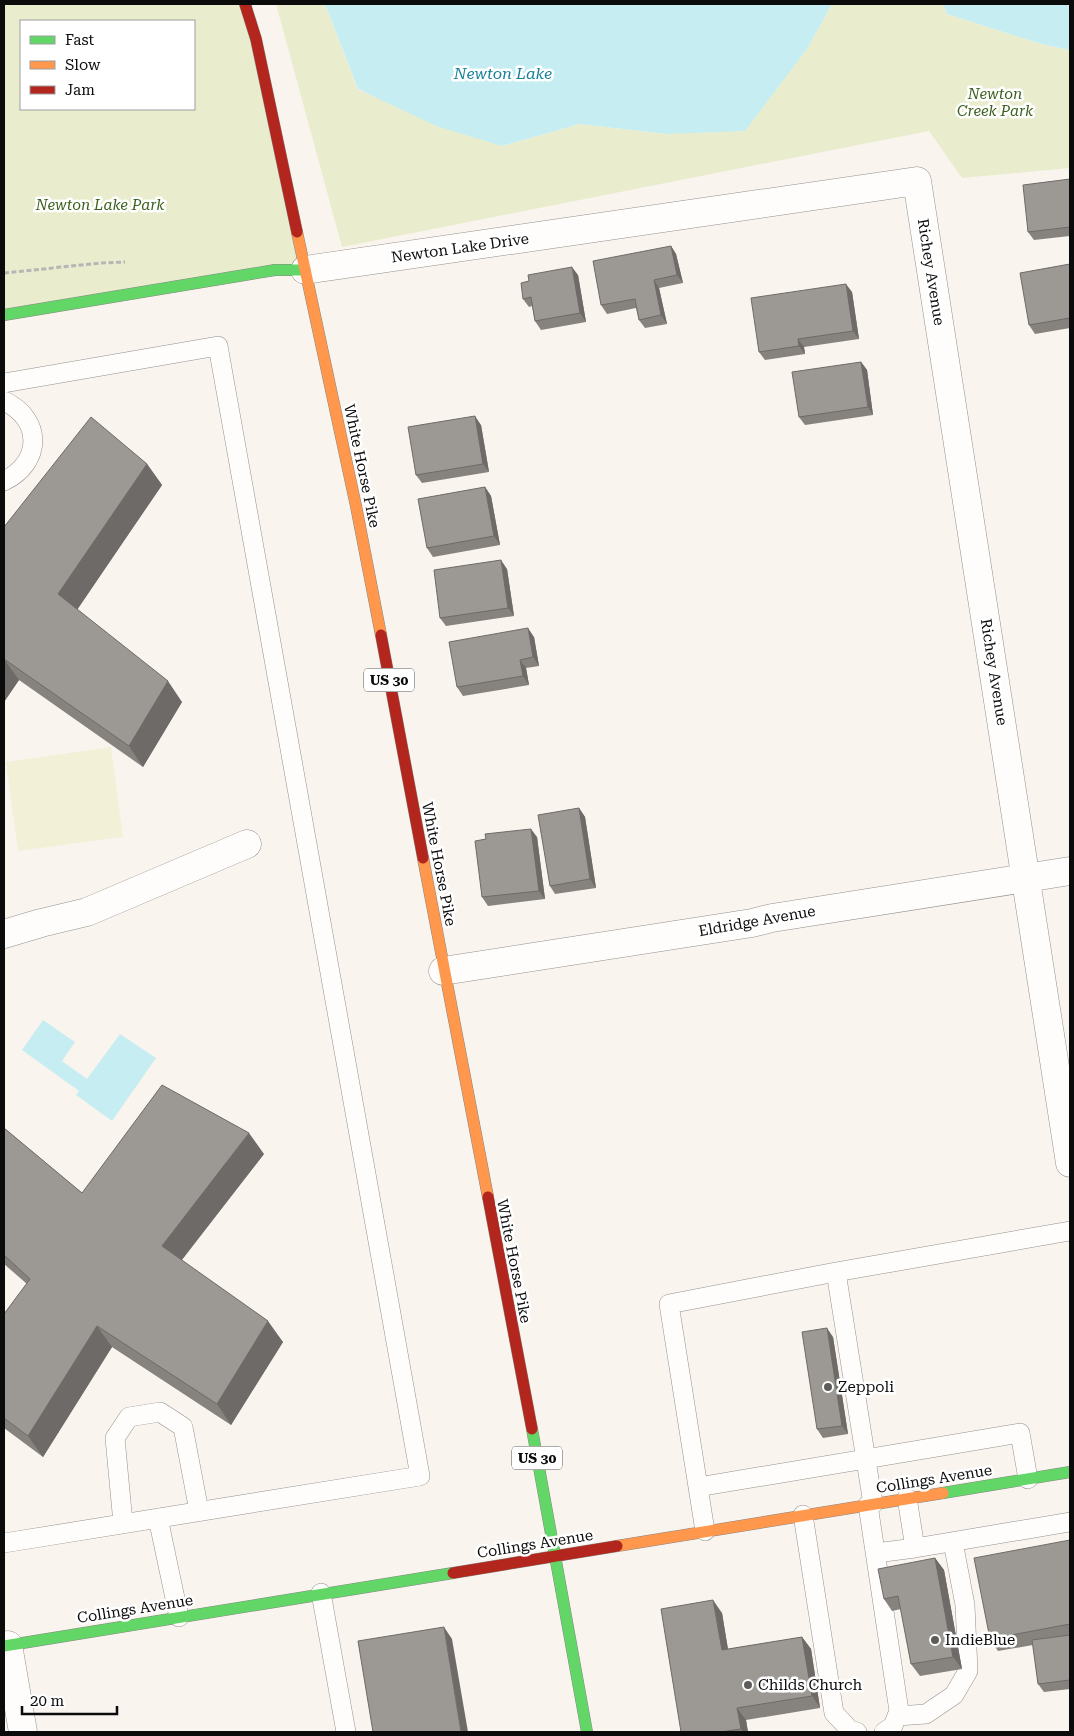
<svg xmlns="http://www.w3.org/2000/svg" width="1074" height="1736" font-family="'Roboto Serif',serif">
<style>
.green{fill:#e9edce;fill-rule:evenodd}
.pitch{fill:#f2f1d8}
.water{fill:#c6eef2}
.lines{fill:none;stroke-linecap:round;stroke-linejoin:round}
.lane-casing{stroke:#93908d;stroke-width:20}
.street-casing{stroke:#93908d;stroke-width:29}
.fast-casing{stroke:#898784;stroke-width:12}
.slow-casing{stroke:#898784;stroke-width:12}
.jam-casing{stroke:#898784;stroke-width:12}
.path{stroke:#b7b6b5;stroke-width:3;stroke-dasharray:5 2.5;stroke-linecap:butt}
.lane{stroke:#fefdfc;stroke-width:19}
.street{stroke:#fefdfc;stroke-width:28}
.fast{stroke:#63d668;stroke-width:11}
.slow{stroke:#ff974d;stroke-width:11}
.jam{stroke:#b3261e;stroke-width:11}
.wall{fill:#86837f}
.shaded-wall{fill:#6d6a68}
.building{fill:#9c9894;stroke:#6d6a68}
.poi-dot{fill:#5f5d5a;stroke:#fff;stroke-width:2}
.labels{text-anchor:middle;stroke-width:5;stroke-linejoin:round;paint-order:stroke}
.shield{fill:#fff;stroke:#545454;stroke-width:1}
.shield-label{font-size:14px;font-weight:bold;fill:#0b0b0b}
.park-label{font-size:15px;font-style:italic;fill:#3c601e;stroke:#fff}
.street-label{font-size:15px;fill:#0b0b0b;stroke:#fff}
.poi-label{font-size:15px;fill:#0b0b0b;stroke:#fff;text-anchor:start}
.water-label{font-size:16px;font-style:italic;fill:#188098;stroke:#fff}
</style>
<rect width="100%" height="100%" fill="#faf4ee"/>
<path class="green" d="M 4,4 L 245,4 L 305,270 L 4,318 ZM 21,21 L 194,21 L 194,109 L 21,109 Z
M 276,4 L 325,4 L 358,90 L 502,146 L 580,124 L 666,134 L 807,49 L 832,4 L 943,4 L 947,14 L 1041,44 L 1070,50 L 1070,168 L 962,178 L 929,131 L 342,247 Z"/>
<path class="pitch" d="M 111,747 L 123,837 L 18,851 L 6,762 Z"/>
<path class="water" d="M 325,4 L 832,4 L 807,49 L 745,131 L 666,134 L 580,124 L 502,146 L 436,126 L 358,89 Z
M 943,4 L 1070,4 L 1070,50 L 1041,44 L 947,14 Z
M 43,1020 L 75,1042 L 62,1061 L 87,1079 L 120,1034 L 156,1058 L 112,1121 L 76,1095 L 79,1091 L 22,1050 Z"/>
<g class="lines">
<g class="lane-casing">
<path id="lane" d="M 4,383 L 218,346 L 420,1476 L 4,1543
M 4,401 C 43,419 42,463 4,481
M 836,1272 L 1070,1231
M 698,1487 L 1020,1433 L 1028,1479
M 868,1505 L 899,1711 L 893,1726 L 884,1732
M 803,1515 L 834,1713 L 850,1730 L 857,1732
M 158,1518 L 179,1617
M 123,1523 L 115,1438 L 129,1417 L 160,1412 L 183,1427 L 199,1511
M 705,1531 L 669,1304 L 836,1272 L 873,1504
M 915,1548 L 1070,1522
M 876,1553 L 915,1548 L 907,1498
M 321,1593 L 346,1732
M 897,1716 L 926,1714 L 954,1695 L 968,1671 L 965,1605 L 953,1542"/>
</g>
<g class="street-casing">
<path id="street" d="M 305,270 L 917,181 L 1070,1163
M 4,934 L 41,923 L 87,912 L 247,844
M 443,971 L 752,923 L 772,918 L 1070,871
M 8,1645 L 23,1732"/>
</g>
<g class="fast-casing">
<path id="fast" d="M 4,315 L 275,270 L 305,270
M 532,1429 L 587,1732
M 943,1493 L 1070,1472
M 4,1646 L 453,1573"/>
</g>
<g class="slow-casing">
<path id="slow" d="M 297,232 L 356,506 L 381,635
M 423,858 L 488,1197
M 617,1546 L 943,1493"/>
</g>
<g class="jam-casing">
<path id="jam" d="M 245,4 L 256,39 L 297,232
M 381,635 L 423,858
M 488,1197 L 532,1429
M 453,1573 L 617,1546"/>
</g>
<path class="path" d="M 4,273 L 101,263 L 125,262"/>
<use href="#lane" class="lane"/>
<use href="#street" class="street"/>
<use href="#fast" class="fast"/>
<use href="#slow" class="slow"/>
<use href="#jam" class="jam"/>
</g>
<path class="wall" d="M 1070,179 L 1070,236 L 1034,240 L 1028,232 Z
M 671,246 L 676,254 L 683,283 L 659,288 L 667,324 L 645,328 L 639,320 L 636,308 L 607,314 L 601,305 Z
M 1070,264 L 1070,328 L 1035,334 L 1029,325 Z
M 578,275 L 586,322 L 541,330 L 535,321 L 532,306 L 529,307 L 523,299 L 529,281 Z
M 852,292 L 859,339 L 804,347 L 805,354 L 765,360 L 759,352 Z
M 861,362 L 867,370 L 873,415 L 805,425 L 799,417 Z
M 481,425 L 489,472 L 422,483 L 416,475 Z
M 147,464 L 162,485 L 77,609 L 182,702 L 143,767 L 19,680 L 4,702 L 4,527 Z
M 485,487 L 491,496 L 500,545 L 433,557 L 427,548 Z
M 507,569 L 514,616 L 446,626 L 440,618 Z
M 534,637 L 539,666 L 526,668 L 529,685 L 463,696 L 457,687 Z
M 579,808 L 585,817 L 596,888 L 555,894 L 550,886 Z
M 537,837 L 545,899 L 488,906 L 482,897 Z
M 4,1128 L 82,1193 L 264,1154 L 182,1260 L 283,1342 L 231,1425 L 112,1347 L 43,1457 L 4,1428 L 4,1314 L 27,1284 L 4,1264 Z
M 833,1337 L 848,1434 L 823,1438 L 817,1429 Z
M 1070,1540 L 1070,1689 L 1044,1692 L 1038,1684 L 1033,1645 L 998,1651 L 990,1639 Z
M 935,1558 L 944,1570 L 962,1669 L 920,1676 L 911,1664 L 901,1609 L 892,1611 L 884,1599 Z
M 722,1613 L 728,1649 L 802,1637 L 811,1649 L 820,1708 L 746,1720 L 748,1732 L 681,1732 Z"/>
<path class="shaded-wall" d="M 671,246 L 676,254 L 683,283 L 677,275 Z
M 572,267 L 578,275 L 586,322 L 580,313 Z
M 654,280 L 659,288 L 667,324 L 661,315 Z
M 846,284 L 852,292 L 859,339 L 853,331 Z
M 798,339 L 804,347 L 805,354 L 799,346 Z
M 861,362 L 867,370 L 873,415 L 868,407 Z
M 475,416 L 481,425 L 489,472 L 483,464 Z
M 147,464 L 162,485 L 73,616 L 58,594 Z
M 485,487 L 491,496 L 500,545 L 494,536 Z
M 501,560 L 507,569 L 514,616 L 508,608 Z
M 528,628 L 534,637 L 539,666 L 533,657 Z
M 4,659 L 19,680 L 4,702 Z
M 520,660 L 526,668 L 529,685 L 523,676 Z
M 168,681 L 182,702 L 143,767 L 129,746 Z
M 579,808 L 585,817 L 596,888 L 590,879 Z
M 531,829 L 537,837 L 545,899 L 539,891 Z
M 249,1133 L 264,1154 L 176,1267 L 162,1246 Z
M 268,1321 L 283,1342 L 231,1425 L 217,1404 Z
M 97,1326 L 112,1347 L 43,1457 L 28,1436 Z
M 827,1328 L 833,1337 L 848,1434 L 842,1426 Z
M 935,1558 L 944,1570 L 962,1669 L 953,1657 Z
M 713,1600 L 722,1613 L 730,1662 L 722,1650 Z
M 444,1627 L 452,1639 L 468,1732 L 461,1732 Z
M 802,1637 L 811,1649 L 820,1708 L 812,1696 Z
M 737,1708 L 746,1720 L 748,1732 L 743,1732 L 741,1729 Z"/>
<path class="building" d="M 1070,179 L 1070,227 L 1028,232 L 1023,185 Z
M 671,246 L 677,275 L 654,280 L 661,315 L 639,320 L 635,299 L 601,305 L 593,261 Z
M 1070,264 L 1070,318 L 1029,325 L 1020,273 Z
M 572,267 L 580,313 L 535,321 L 531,297 L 523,299 L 521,283 L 529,281 L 528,275 Z
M 846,284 L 853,331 L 798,339 L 799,346 L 759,352 L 751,298 Z
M 861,362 L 868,407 L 799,417 L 792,372 Z
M 475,416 L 483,464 L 416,475 L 408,427 Z
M 91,417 L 147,464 L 58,594 L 168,681 L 129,746 L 4,659 L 4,660 L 4,527 Z
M 485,487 L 494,536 L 427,548 L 418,499 Z
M 501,560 L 508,608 L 440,618 L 434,570 Z
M 528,628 L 533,657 L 520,660 L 523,676 L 457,687 L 449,642 Z
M 579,808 L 590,879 L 550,886 L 538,815 Z
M 531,829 L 539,891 L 482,897 L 475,841 L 486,839 L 485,834 Z
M 162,1085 L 249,1133 L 162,1246 L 268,1321 L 217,1404 L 97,1326 L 28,1436 L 4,1418 L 4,1314 L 30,1279 L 4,1255 L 4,1128 L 82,1193 Z
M 827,1328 L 842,1426 L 817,1429 L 802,1332 Z
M 1070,1540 L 1070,1624 L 990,1639 L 974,1558 Z
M 935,1558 L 953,1657 L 911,1664 L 898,1596 L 884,1599 L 878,1569 Z
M 713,1600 L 722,1650 L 802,1637 L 812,1696 L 737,1708 L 741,1729 L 721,1732 L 681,1732 L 661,1609 Z
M 444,1627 L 461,1732 L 373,1732 L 358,1641 Z
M 1070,1635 L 1070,1680 L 1038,1684 L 1032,1640 Z"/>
<g class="poi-dot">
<circle cx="828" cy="1387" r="5"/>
<circle cx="935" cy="1640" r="5"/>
<circle cx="748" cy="1685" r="5"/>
</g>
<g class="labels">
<g class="shield">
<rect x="364" y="668.5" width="50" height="23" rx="4"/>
<rect x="512" y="1446.5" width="50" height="23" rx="4"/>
</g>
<g class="shield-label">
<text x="389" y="685">US 30</text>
<text x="537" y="1463">US 30</text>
</g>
<g class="park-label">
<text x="995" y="99">Newton<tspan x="995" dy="17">Creek Park</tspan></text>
<text x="100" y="210">Newton Lake Park</text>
</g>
<g class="street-label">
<text transform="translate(460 248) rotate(-8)" y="5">Newton Lake Drive</text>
<text transform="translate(931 272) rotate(81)" y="5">Richey Avenue</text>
<text transform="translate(362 466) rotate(78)" y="5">White Horse Pike</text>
<text transform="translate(994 672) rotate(81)" y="5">Richey Avenue</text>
<text transform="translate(439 864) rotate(79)" y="5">White Horse Pike</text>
<text transform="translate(757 921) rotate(-10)" y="5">Eldridge Avenue</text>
<text transform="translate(514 1261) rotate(79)" y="5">White Horse Pike</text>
<text transform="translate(934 1479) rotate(-9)" y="5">Collings Avenue</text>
<text transform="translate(535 1544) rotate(-9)" y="5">Collings Avenue</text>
<text transform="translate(135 1609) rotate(-9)" y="5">Collings Avenue</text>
</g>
<g class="poi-label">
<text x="838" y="1392">Zeppoli</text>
<text x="945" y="1645">IndieBlue</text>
<text x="758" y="1690">Childs Church</text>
</g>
<g class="water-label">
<text x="503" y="79">Newton Lake</text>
</g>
</g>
<rect width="1074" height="1736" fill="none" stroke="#0b0b0b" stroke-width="10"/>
<rect x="20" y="20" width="175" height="90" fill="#ffffff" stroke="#9d9d9d"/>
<rect x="30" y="36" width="25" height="8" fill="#63d668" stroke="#9d9d9d"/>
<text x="65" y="45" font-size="15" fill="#0b0b0b">Fast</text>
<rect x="30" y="61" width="25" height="8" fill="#ff974d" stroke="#9d9d9d"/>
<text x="65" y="70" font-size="15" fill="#0b0b0b">Slow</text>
<rect x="30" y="86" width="25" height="8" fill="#b3261e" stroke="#9d9d9d"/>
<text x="65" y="95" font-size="15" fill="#0b0b0b">Jam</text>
<path d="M22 1706v8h95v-8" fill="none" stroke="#0b0b0b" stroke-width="2.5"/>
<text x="30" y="1706" font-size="15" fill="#0b0b0b" stroke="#ffffff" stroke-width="4" paint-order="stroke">20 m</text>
</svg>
